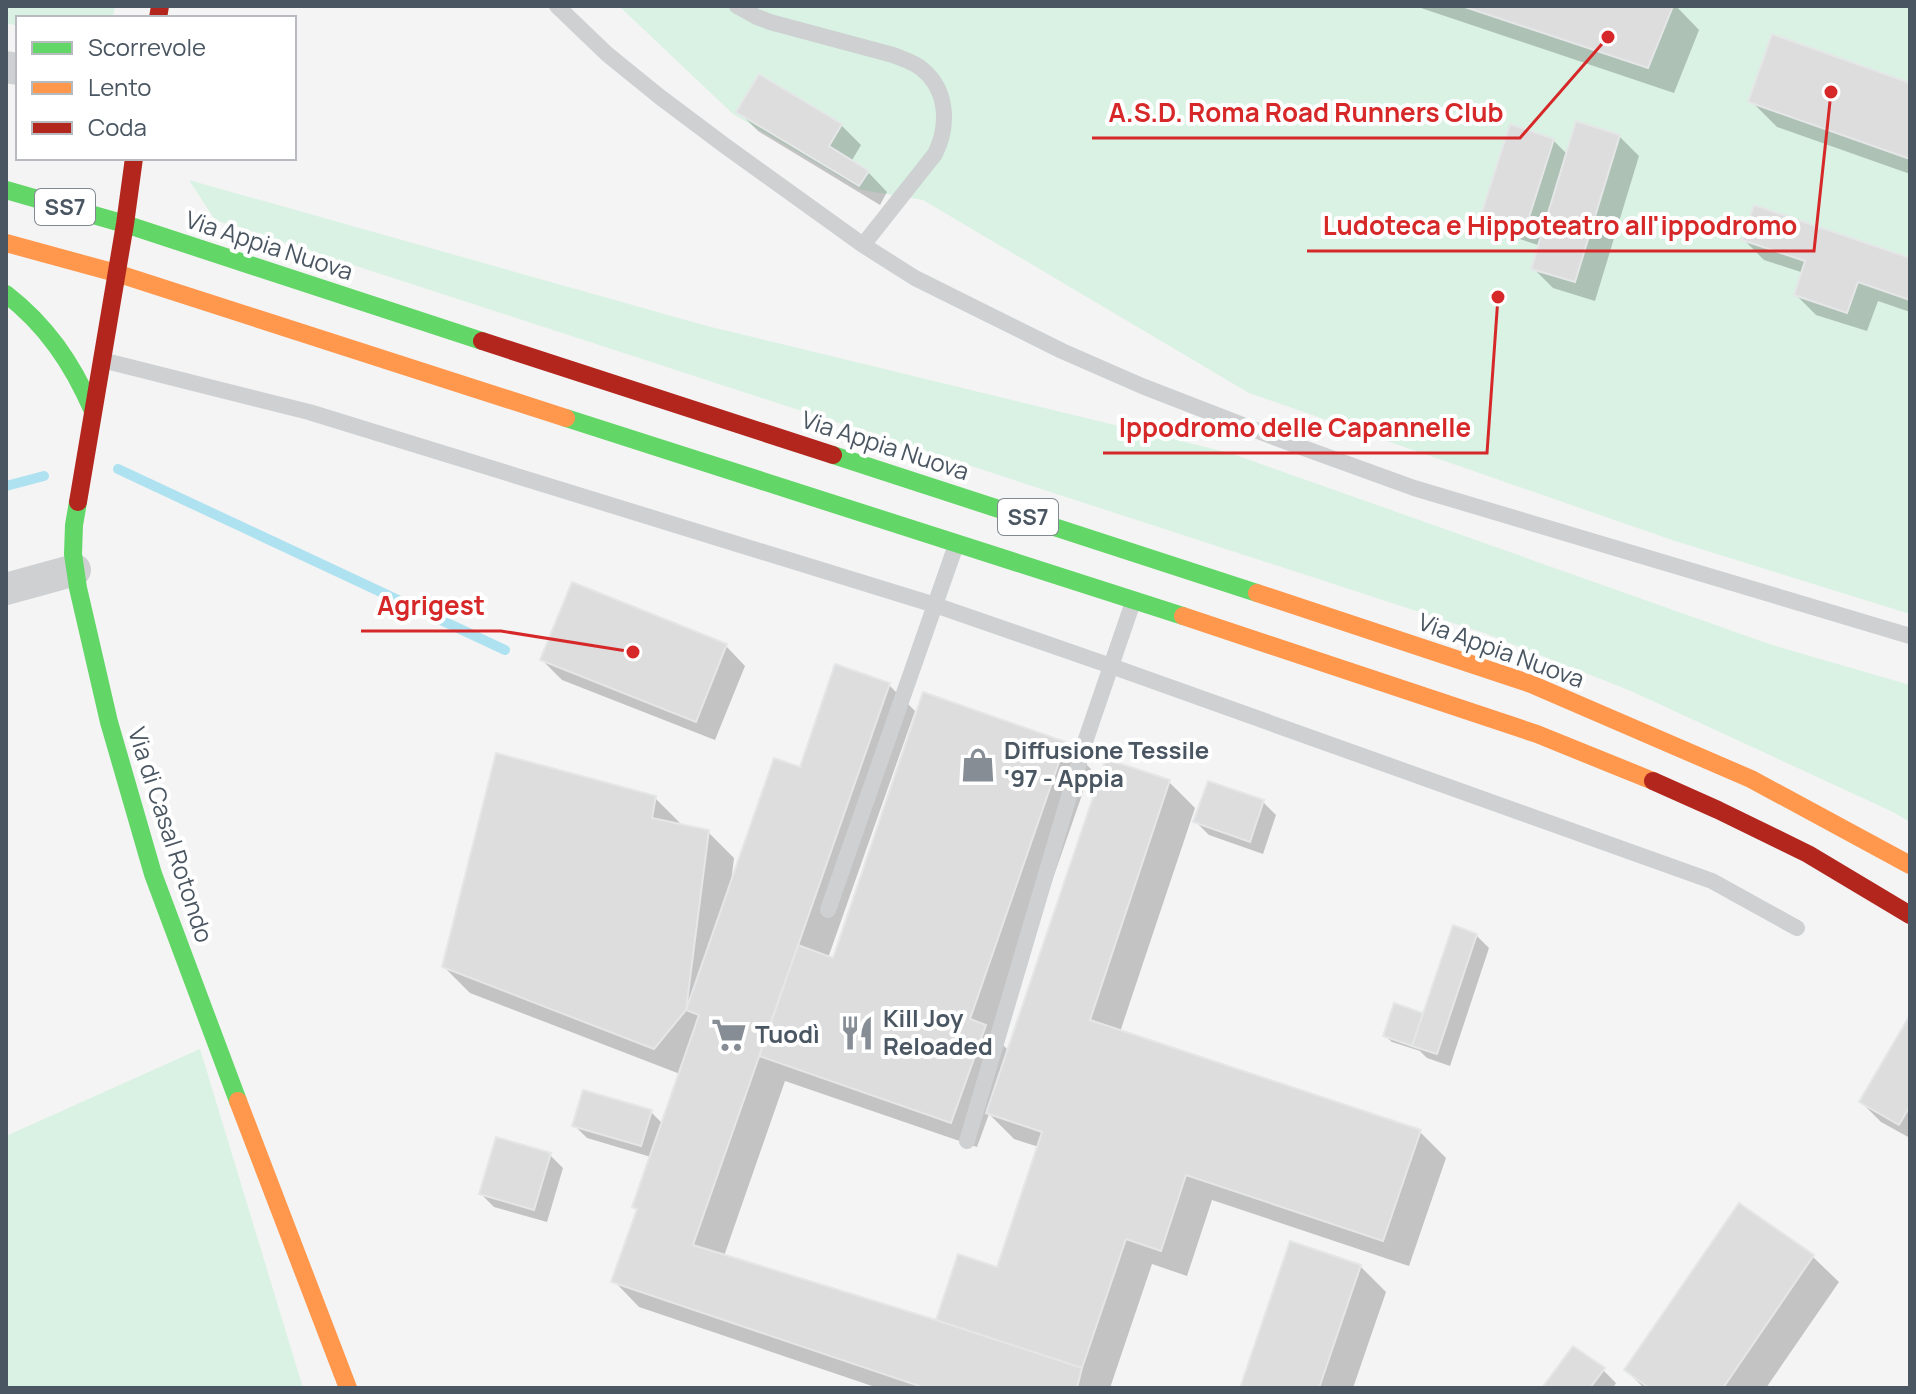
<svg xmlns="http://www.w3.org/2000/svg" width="1916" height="1394" font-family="Manrope,sans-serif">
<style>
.green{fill:#d9f2e3}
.shadow{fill:#0003;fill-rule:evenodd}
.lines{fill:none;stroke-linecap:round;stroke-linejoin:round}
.stream{stroke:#aee2f0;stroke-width:10}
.building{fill:#ddddde;stroke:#e5e6e7;stroke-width:2}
.lane{stroke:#ced0d2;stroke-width:16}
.street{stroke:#ced0d2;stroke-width:32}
.fast{stroke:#63d668;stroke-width:18}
.slow{stroke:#ff974d;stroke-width:18}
.jam{stroke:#b3261e;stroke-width:18}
.labels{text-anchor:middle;stroke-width:8;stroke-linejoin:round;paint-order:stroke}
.shield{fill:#fff;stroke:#808990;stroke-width:2}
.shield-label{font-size:22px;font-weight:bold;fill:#4a5661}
.street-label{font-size:24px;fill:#4a5661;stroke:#fff}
.poi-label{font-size:24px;font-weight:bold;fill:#4a5661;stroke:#fff;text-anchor:start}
.leader{fill:none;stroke:#d62828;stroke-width:3}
.callout-dot{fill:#d62828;stroke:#fff;stroke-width:3}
.callout-label{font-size:26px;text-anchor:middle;font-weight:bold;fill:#d62828;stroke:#fff;stroke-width:8;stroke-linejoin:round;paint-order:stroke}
</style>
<rect width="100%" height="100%" fill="#f4f4f4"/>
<path class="green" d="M 6,6 L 115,6 L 113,18 L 18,18 L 18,26 L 6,23 Z
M 619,6 L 1910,6 L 1910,614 L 1675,541 L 1249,393 L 923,200 L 862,190 L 733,114 Z
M 189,180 L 707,326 L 1230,453 L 1772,645 L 1910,685 L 1910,822 L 1893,812 L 1631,691 L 1487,634 L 215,220 Z
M 200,1049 L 303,1388 L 6,1388 L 6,1136 Z"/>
<path class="shadow" d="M 1415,6 L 1676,6 L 1699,30 L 1674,93 Z
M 1910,85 L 1910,174 L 1777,127 L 1751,101 Z
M 738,111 L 841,125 L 861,145 L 851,162 L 868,172 L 887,192 L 880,205 L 758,131 Z
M 1619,136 L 1639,156 L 1595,301 L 1553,288 L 1534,269 L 1541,246 L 1495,231 L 1482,218 L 1553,140 L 1568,155 Z
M 1744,240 L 1910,260 L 1910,312 L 1878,301 L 1867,331 L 1816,315 L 1796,295 L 1804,273 L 1764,260 Z
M 726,646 L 745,666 L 715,740 L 562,680 L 542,660 Z
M 889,685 L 915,711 L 828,958 L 835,960 L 1065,743 L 1091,769 L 997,1039 L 1009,1051 L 1169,782 L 1195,808 L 1120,1032 L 1420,1132 L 1446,1158 L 1409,1266 L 1212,1200 L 1187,1276 L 1152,1264 L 1110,1388 L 878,1388 L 639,1307 L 614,1281 L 638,1211 L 634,1207 L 651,1157 L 587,1138 L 574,1125 L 651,1112 L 663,1124 L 680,1074 L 470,993 L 444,967 L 655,798 L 681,824 L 681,826 L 708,832 L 734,858 L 731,882 L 801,770 ZM 785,1081 L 977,1147 L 989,1114 L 1014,1139 L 1039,1147 L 998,1270 L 937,1322 L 724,1256 Z
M 1263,802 L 1276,815 L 1263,854 L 1209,835 L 1196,822 Z
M 1476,935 L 1489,948 L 1450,1066 L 1427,1058 L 1420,1051 L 1392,1042 L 1385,1036 L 1422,1014 L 1424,1016 Z
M 1910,1019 L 1910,1138 L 1881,1122 L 1861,1102 Z
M 549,1154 L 563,1168 L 547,1222 L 494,1207 L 481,1194 Z
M 1739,1206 L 1813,1257 L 1839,1282 L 1766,1388 L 1644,1388 L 1626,1370 Z
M 1360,1266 L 1386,1292 L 1353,1388 L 1242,1388 Z
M 1603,1370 L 1616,1383 L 1613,1388 L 1545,1388 Z"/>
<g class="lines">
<path class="stream" d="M 118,469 L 505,650
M 6,486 L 44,476"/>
</g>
<path class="building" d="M 1462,6 L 1673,6 L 1648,68 Z
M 1772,34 L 1910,83 L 1910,159 L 1748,102 Z
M 759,74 L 842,124 L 829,146 L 869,171 L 859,186 L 736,112 Z
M 1576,121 L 1620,135 L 1575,282 L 1531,269 Z
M 1510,124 L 1554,139 L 1524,233 L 1480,218 Z
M 1754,205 L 1910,258 L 1910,300 L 1858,282 L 1847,313 L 1794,295 L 1805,261 L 1742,240 Z
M 572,582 L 727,644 L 696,722 L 540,660 Z
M 835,664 L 890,683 L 693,1245 L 936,1320 L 1082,1368 L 1077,1388 L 925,1388 L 611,1282 L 637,1209 L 632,1207 L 699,1015 L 686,1010 L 774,758 L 800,767 Z
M 923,692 L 1066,742 L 970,1019 L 986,1025 L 951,1123 L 759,1056 L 798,945 L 833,958 Z
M 496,753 L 656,796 L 652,818 L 709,830 L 686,1010 L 654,1049 L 442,967 Z
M 1106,759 L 1170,780 L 1090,1020 L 1421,1130 L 1383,1241 L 1186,1175 L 1161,1251 L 1126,1239 L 1082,1368 L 936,1320 L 958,1254 L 997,1267 L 1042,1132 L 986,1113 Z
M 1208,781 L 1264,800 L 1250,842 L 1193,822 Z
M 1453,925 L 1477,934 L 1437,1054 L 1412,1046 Z
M 1394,1003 L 1423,1013 L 1412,1046 L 1383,1036 Z
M 1910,1015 L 1910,1106 L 1899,1125 L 1859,1102 Z
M 583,1090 L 652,1110 L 641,1146 L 572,1126 Z
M 496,1137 L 551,1153 L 534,1210 L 479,1194 Z
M 1739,1203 L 1814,1255 L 1723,1388 L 1649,1388 L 1624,1370 Z
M 1290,1241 L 1361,1265 L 1319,1388 L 1240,1388 Z
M 1573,1346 L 1605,1368 L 1590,1388 L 1542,1388 Z"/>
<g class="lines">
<path class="lane" d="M 557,6 L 607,54 L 660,97 L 724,145 L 863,245 L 915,278 L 1062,351 L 1142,386 L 1276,438 L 1414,488 L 1910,636
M 737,6 L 757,17 L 770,22 L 893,55 C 903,59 914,62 922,69 C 948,90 949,126 935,154 L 863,245
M 102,360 L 309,412 L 935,605 L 1111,666 L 1712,881 L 1797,928
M 828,910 L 956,545
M 967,1141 L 1086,739 L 1133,602"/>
<path class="street" d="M 6,67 L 18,69
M 6,589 L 75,570"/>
<path class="fast" d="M 6,190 L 125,224 L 482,341
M 6,294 C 46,325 72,363 92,409
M 566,418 L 1183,616
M 833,455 L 1257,593
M 78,502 L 74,525 L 73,554 L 78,588 L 109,722 L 153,874 L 238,1101"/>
<path class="slow" d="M 6,243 L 116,273 L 566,418
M 1257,593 L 1531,684 L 1751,779 L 1910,865
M 1183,616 L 1537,734 L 1653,781
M 238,1101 L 348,1388"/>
<path class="jam" d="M 158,18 L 160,6
M 482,341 L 833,455
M 78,502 L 125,224 L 134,158
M 1653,781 L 1718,810 L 1808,854 L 1910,915"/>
</g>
<defs>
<g id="shop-bare" transform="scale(2.76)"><path d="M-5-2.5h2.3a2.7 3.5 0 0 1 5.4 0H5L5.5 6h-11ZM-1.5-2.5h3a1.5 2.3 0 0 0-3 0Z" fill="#868d94" stroke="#fff" stroke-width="2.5" paint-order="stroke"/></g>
<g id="restaurant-bare" transform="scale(2.76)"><path d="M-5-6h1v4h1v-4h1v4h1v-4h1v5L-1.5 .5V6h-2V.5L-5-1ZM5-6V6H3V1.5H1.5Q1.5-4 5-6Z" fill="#868d94" stroke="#fff" stroke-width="2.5" paint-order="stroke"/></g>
<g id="supermarket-bare" transform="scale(2.76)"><path d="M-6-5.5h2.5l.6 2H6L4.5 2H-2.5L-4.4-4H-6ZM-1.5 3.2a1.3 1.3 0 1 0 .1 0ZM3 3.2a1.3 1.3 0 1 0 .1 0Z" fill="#868d94" stroke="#fff" stroke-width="2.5" paint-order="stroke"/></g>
</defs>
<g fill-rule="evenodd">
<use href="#shop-bare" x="978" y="765"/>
<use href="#restaurant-bare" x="857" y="1033"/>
<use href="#supermarket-bare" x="729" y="1035"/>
</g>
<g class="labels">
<g class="shield">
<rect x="35" y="189" width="60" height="36" rx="6"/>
<rect x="998" y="499" width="60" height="36" rx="6"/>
</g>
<g class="shield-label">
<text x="65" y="215">SS7</text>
<text x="1028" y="525">SS7</text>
</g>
<g class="street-label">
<text transform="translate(269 246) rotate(18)" y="8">Via Appia Nuova</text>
<text transform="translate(885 446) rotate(18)" y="8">Via Appia Nuova</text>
<text transform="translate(1501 651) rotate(20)" y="8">Via Appia Nuova</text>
<text transform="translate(170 835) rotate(72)" y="8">Via di Casal Rotondo</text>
</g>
<g class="poi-label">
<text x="1004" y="759">Diffusione Tessile<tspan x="1004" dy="28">'97 - Appia</tspan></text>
<text x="883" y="1027">Kill Joy<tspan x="883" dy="28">Reloaded</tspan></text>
<text x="755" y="1043">Tuodì</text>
</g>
</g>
<path class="leader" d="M1608 37L1520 138H1092M1831 92L1814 251H1307M1498 297L1487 453H1103M633 652L501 631H361"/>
<g class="callout-dot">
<circle cx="1608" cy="37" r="8"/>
<circle cx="1831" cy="92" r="8"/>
<circle cx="1498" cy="297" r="8"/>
<circle cx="633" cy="652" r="8"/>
</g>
<g class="callout-label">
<text x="1306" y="122">A.S.D. Roma Road Runners Club</text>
<text x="1560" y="235">Ludoteca e Hippoteatro all'ippodromo</text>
<text x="1295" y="437">Ippodromo delle Capannelle</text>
<text x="431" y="615">Agrigest</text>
</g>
<rect width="1916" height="1394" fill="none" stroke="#4a5661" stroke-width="16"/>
<rect x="16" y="16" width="280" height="144" fill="#ffffff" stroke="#b7bbc0" stroke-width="2"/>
<rect x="32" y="42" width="40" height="12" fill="#63d668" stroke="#b7bbc0" stroke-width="2"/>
<text x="88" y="56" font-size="24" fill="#4a5661">Scorrevole</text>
<rect x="32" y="82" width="40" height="12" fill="#ff974d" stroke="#b7bbc0" stroke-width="2"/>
<text x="88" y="96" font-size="24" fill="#4a5661">Lento</text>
<rect x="32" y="122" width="40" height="12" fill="#b3261e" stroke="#b7bbc0" stroke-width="2"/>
<text x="88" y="136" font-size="24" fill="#4a5661">Coda</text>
</svg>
